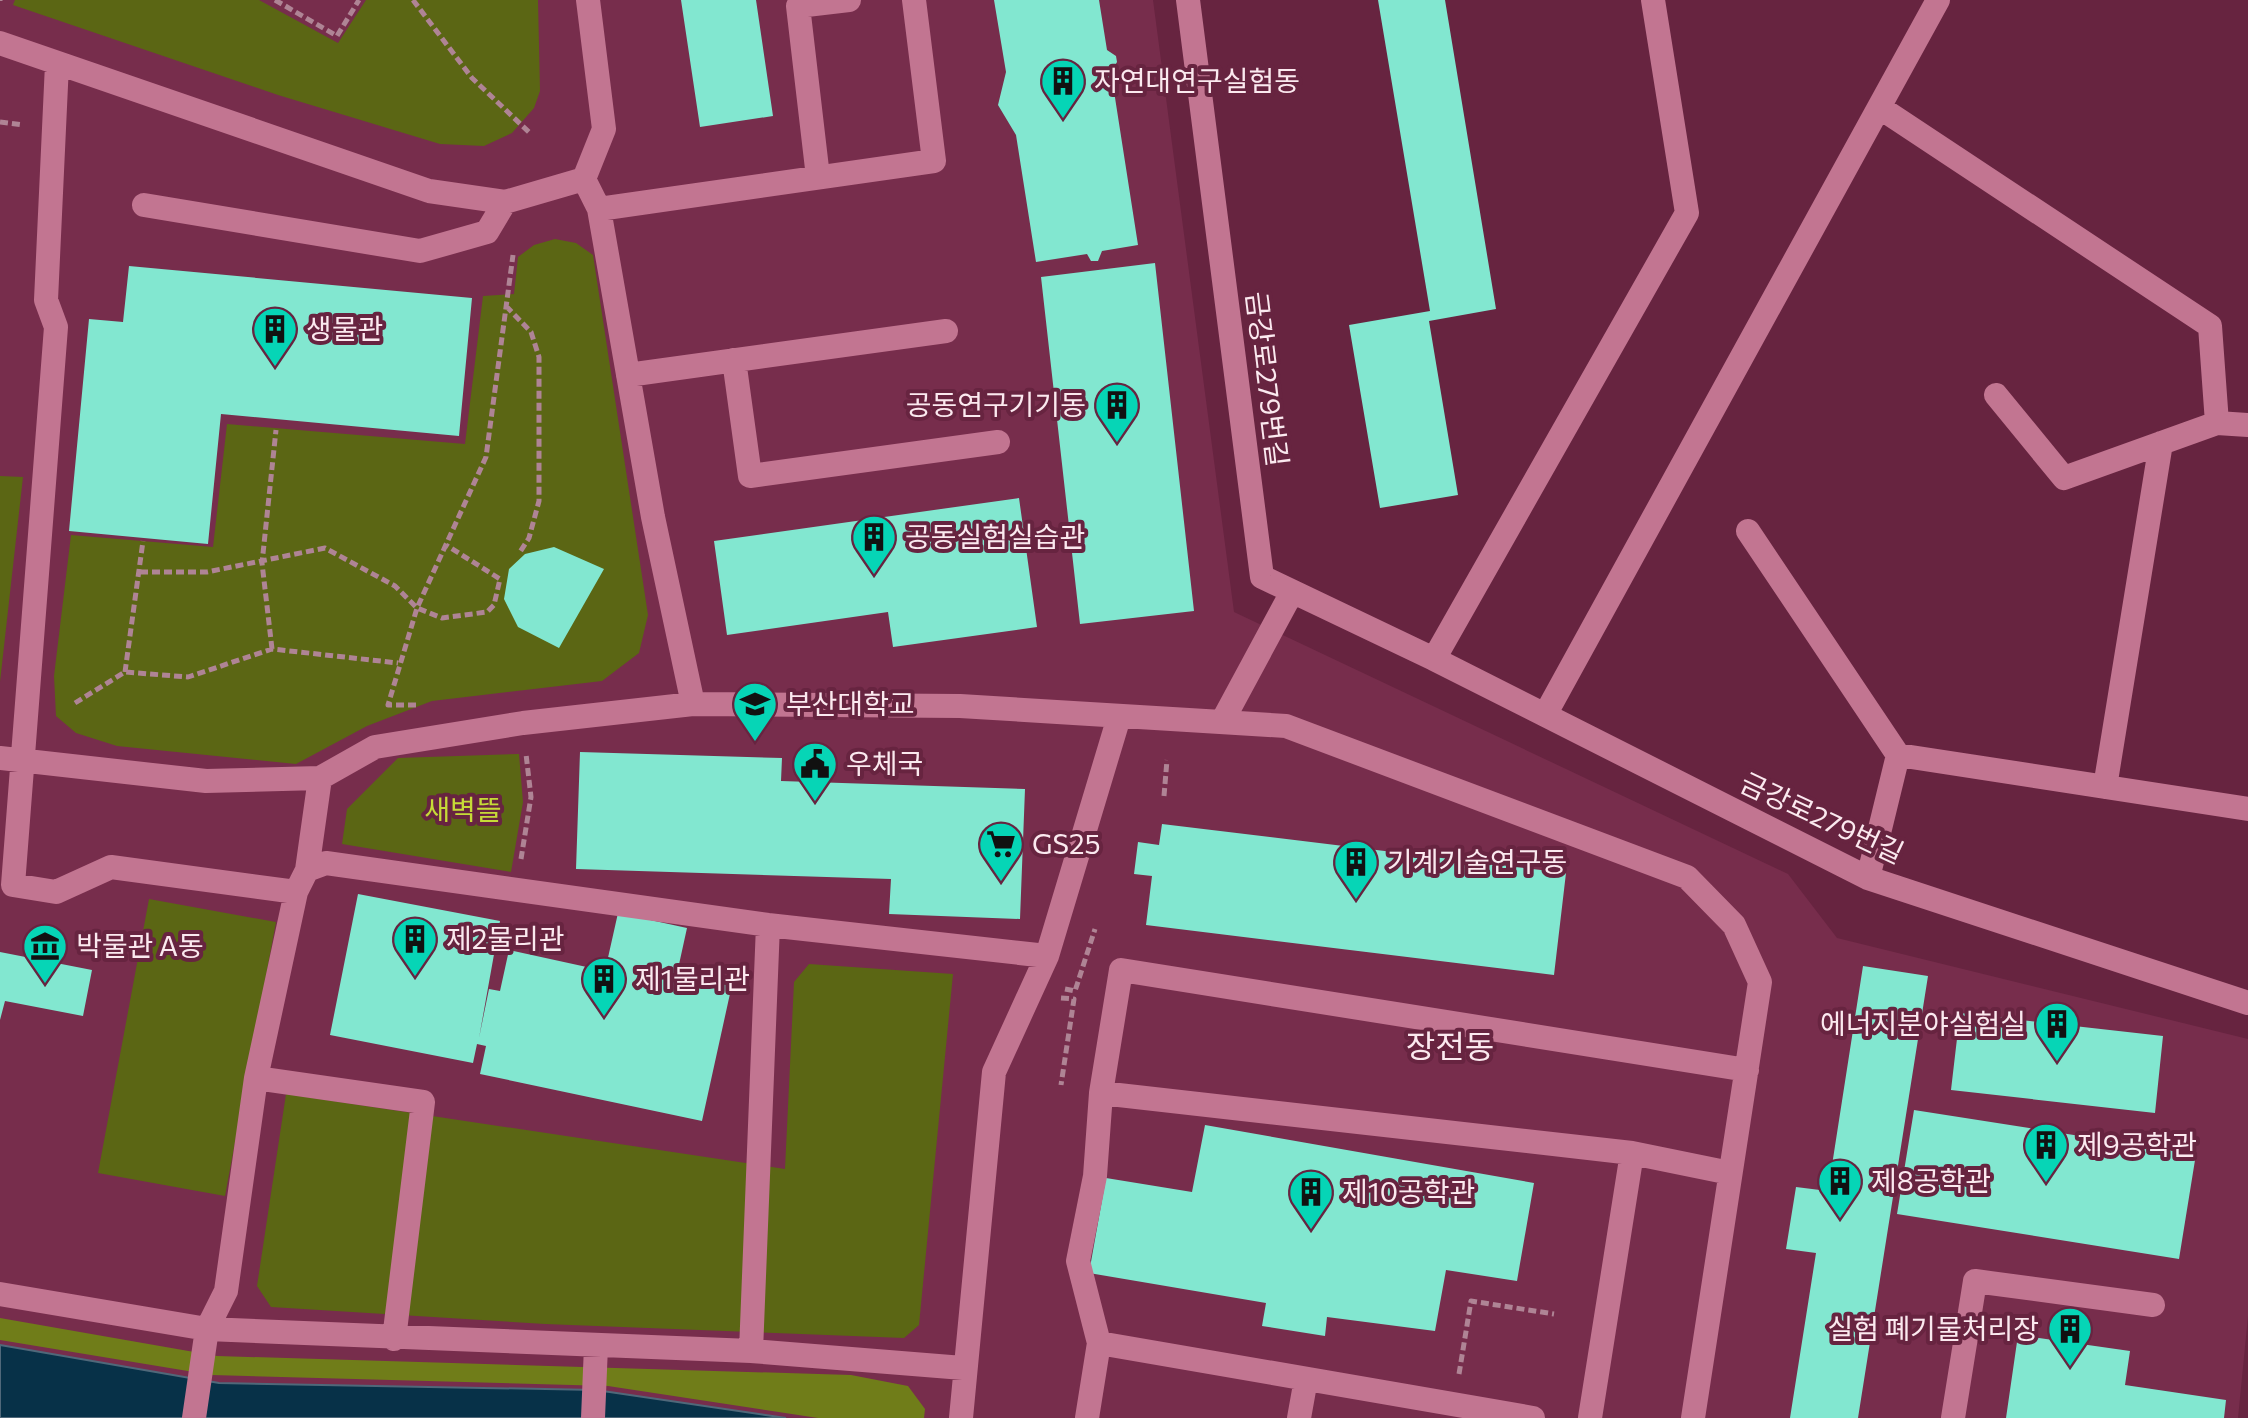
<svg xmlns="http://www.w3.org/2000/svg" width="2248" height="1418" font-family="Commissioner,'Noto Sans KR',sans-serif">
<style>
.built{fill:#772d4c}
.green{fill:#5b6614}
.forest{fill:#707d19}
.water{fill:#073148;stroke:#50687a;stroke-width:2}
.building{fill:#82e7d0}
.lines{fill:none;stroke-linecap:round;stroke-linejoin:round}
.path{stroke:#af8495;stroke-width:5;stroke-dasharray:8 4;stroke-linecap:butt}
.minor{stroke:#c27591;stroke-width:24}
.labels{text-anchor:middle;stroke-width:8;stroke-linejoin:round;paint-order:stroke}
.poi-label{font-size:28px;fill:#fbe9ef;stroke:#672440;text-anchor:start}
.street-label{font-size:28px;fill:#fbe9ef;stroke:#672440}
.park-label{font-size:28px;fill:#c6db37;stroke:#672440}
.quarter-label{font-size:32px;fill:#fbe9ef;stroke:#672440}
</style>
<rect width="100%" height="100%" fill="#672440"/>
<path class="built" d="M 0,0 L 1153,0 L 1234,612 L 1788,874 L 1837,938 L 2248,1039 L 2248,1316 L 2238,1418 L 0,1418 Z"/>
<path class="green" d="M 15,0 L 259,0 L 338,43 L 366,0 L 538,0 L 540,91 L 534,108 L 512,133 L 484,146 L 440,144 L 278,95 L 13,5 Z
M 555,239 L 576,243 L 593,255 L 648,615 L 639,653 L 602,681 L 432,701 L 367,726 L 296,764 L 117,746 L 76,733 L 56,716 L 54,676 L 71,535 L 213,547 L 227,424 L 465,444 L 483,296 L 514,294 L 518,257 L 534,245 Z
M 0,476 L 23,477 L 0,682 Z
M 519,754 L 523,802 L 511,872 L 342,844 L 347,809 L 398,758 Z
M 149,899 L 276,922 L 225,1196 L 98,1173 Z
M 809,964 L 953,974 L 919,1325 L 904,1338 L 545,1324 L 271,1307 L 257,1286 L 286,1094 L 785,1169 L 794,982 Z"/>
<path class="forest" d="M 0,1318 L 217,1356 L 851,1375 L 908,1386 L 925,1409 L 924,1418 L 818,1418 L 608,1386 L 212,1375 L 0,1340 Z"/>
<path class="water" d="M 0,1345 L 219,1383 L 596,1390 L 786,1418 L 0,1418 Z"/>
<path class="building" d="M 681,0 L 756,0 L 773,116 L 700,127 Z
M 994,0 L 1099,0 L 1107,50 L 1116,56 L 1117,62 L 1111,72 L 1138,245 L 1102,251 L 1098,261 L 1091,261 L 1087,254 L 1036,262 L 1016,135 L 998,105 L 1006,72 Z
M 1378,0 L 1445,0 L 1496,309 L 1429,321 L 1458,495 L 1380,508 L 1349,325 L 1430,311 Z
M 1155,263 L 1194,611 L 1080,624 L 1041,277 Z
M 129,266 L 472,298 L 459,436 L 221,414 L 208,544 L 69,531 L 89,319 L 123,322 Z
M 1019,498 L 1037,627 L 893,647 L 888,612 L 727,635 L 714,541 Z
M 554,547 L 604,569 L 559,648 L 518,627 L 504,599 L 509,569 L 525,554 Z
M 580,752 L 782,758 L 781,781 L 1025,789 L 1020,919 L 889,914 L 891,879 L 576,869 Z
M 1162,824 L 1566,873 L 1554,975 L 1146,925 L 1152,876 L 1134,874 L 1138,842 L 1159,845 Z
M 358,894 L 500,921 L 479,1038 L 489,989 L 500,991 L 509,950 L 605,971 L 618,913 L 687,928 L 678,969 L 733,980 L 702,1121 L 480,1074 L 486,1046 L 477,1044 L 473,1063 L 330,1035 Z
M 0,952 L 92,970 L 83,1016 L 5,1001 L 0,1020 Z
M 1863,966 L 1928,976 L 1858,1418 L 1790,1418 L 1816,1253 L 1786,1249 L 1796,1187 L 1828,1191 Z
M 1960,1013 L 2163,1036 L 2155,1113 L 1951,1090 Z
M 1914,1110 L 2196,1154 L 2179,1259 L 1897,1214 Z
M 1205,1125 L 1534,1183 L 1517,1281 L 1446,1270 L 1435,1331 L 1327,1317 L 1325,1336 L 1262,1326 L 1266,1303 L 1089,1273 L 1106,1178 L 1192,1192 Z
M 2018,1335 L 2130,1351 L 2125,1385 L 2226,1400 L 2224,1418 L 2006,1418 Z"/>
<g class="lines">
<path class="path" d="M 275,0 L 337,36 L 359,0
M 413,0 L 472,78 L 531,134
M 0,1 L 0,0
M 0,122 L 23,125
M 506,306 L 531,332 L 539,357 L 539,501 L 529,538 L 520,552
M 140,572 L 207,572 L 325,548 L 395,586 L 417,608 L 442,618 L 487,612 L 494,605 L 500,579 L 446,545
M 272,649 L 262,563 L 276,430
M 125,672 L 143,541
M 75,703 L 125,672 L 188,677 L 272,649 L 398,663
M 416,705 L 388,705 L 417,608 L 486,457 L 513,255
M 1164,796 L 1167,760
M 521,859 L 531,797 L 526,754
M 1065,989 L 1075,991 L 1095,929
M 1061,998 L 1074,999 L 1061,1085
M 1459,1374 L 1471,1301 L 1554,1314"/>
<path class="minor" d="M 588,0 L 604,129 L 584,179 L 599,209 L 653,517 L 693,704 L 960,706 L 1286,726 L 1687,877 L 1734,925 L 1760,982 L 1693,1418
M 1188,0 L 1262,577 L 1434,659 L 1868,878 L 2248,1003
M 0,43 L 429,191 L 505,202 L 584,179
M 57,64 L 46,300 L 56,327 L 13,885 L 56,892 L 111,867 L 296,892
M 1879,107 L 2210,326 L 2217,423
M 818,177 L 798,6 L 849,0
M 144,205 L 420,251 L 487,232 L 505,202
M 599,209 L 934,161 L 914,0
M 734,360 L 750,476 L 998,442
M 628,375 L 946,331
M 1996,395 L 2064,478 L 2217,423 L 2248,425
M 1748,531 L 1898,755 L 1868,878
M 1434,659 L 1687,213 L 1653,0
M 1545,715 L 1938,0
M 1223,720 L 1292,592
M 1898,755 L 2248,809
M 0,758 L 206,781 L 320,778 L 375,747 L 523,723 L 693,704
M 2105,787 L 2161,443
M 307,870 L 326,863 L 768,925 L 1047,956
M 256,1078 L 423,1102 L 394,1339
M 1101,1093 L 1632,1153 L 1730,1173
M 0,1294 L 207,1329 L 751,1351 L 963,1368
M 1099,1343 L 1533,1418
M 751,1351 L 768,925
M 194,1418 L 207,1329 L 226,1291 L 256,1078 L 296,892 L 307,870 L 320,778
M 593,1418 L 596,1346
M 961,1418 L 994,1072 L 1047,956 L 1119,717
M 1087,1418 L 1099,1343 L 1078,1261 L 1095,1176 L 1101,1093 L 1121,970 L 1747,1070
M 1299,1418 L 1306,1379
M 1590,1418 L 1632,1153
M 1953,1418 L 1975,1281 L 2153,1305"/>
</g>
<defs>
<g id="building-pin" transform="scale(2.3)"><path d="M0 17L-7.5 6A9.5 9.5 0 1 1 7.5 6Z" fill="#06d5b6" stroke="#672440"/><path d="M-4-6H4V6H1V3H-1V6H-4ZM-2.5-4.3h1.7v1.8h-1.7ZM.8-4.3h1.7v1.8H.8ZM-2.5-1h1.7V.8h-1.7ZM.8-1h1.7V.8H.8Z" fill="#111"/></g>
<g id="university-pin" transform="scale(2.3)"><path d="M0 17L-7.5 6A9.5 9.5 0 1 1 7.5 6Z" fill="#06d5b6" stroke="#672440"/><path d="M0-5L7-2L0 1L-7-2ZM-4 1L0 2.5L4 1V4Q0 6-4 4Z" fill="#111"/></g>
<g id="civic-pin" transform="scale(2.3)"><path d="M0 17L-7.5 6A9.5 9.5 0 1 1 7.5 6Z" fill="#06d5b6" stroke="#672440"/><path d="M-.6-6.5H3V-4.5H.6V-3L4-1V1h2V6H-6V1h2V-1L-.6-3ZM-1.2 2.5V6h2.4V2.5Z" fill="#111"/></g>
<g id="supermarket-pin" transform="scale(2.3)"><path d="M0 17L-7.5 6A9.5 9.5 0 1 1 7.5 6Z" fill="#06d5b6" stroke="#672440"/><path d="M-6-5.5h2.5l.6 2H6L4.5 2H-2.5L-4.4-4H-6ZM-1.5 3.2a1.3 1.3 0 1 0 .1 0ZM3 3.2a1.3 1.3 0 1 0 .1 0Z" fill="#111"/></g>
<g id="museum-pin" transform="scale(2.3)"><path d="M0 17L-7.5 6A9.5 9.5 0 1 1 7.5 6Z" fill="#06d5b6" stroke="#672440"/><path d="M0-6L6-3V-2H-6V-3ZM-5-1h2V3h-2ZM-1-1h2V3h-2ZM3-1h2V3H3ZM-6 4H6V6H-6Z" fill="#111"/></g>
</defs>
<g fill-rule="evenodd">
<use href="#building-pin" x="1063" y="81"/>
<use href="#building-pin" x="275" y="329"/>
<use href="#building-pin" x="1117" y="405"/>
<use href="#building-pin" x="874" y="537"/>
<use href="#university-pin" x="755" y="704"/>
<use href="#civic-pin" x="815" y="764"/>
<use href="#supermarket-pin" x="1001" y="844"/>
<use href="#building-pin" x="1356" y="862"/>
<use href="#building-pin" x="415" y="939"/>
<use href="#museum-pin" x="45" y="946"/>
<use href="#building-pin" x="604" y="979"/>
<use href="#building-pin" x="2057" y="1024"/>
<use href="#building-pin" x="2046" y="1145"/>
<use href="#building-pin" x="1840" y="1181"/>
<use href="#building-pin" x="1311" y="1192"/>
<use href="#building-pin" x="2070" y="1329"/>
</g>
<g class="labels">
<g class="poi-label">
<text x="1094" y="91">자연대연구실험동</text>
<text x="306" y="339">생물관</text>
<text x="1086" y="415" text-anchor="end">공동연구기기동</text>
<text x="905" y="547">공동실험실습관</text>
<text x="786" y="714">부산대학교</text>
<text x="846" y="774">우체국</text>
<text x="1032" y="854">GS25</text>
<text x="1387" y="872">기계기술연구동</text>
<text x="446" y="949">제2물리관</text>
<text x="76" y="956">박물관 A동</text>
<text x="635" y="989">제1물리관</text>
<text x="2026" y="1034" text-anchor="end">에너지분야실험실</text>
<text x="2077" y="1155">제9공학관</text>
<text x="1871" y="1191">제8공학관</text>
<text x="1342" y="1202">제10공학관</text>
<text x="2039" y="1339" text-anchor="end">실험 폐기물처리장</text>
</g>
<g class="street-label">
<text transform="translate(1267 379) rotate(83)" y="10">금강로279번길</text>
<text transform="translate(1822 818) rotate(25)" y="10">금강로279번길</text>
</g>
<g class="park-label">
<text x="463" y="820">새벽뜰</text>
</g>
<g class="quarter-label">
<text x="1450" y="1058">장전동</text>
</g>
</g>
</svg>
